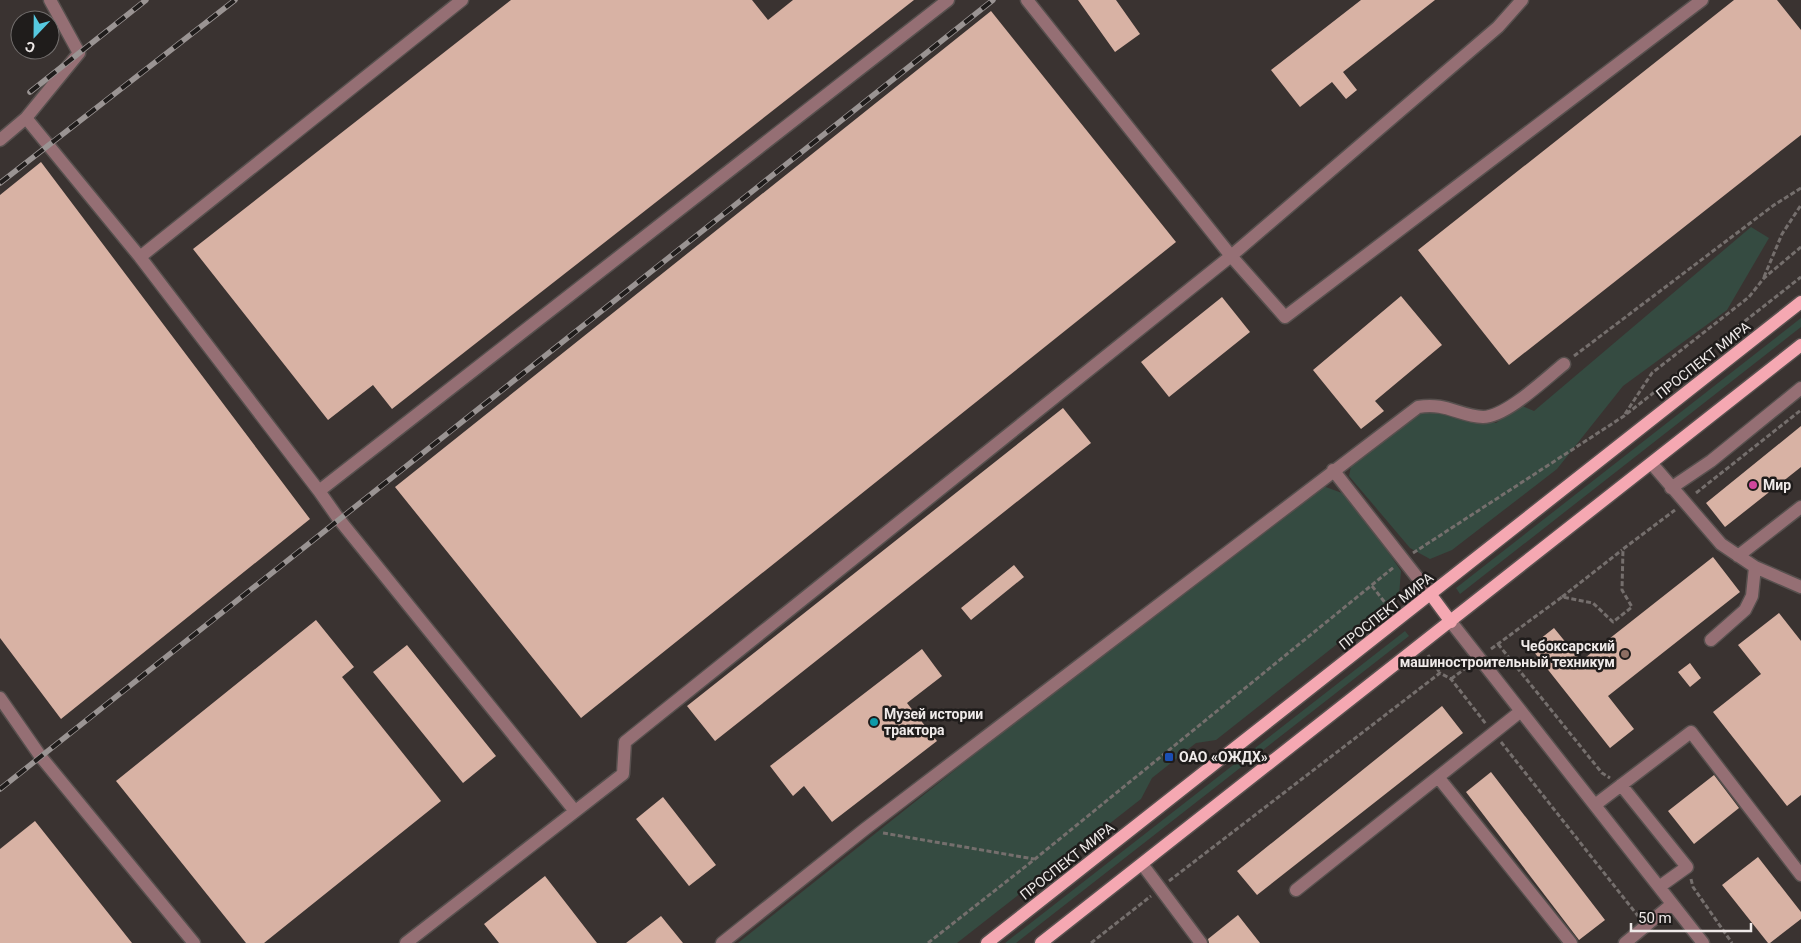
<svg xmlns="http://www.w3.org/2000/svg" width="1801" height="943" font-family="Roboto,sans-serif">
<style>
.green{fill:#354b41}
.building{fill:#d8b2a4}
.lines{fill:none;stroke-linecap:round;stroke-linejoin:round}
.minor-casing{stroke:#57504e;stroke-width:15}
.major-casing{stroke:#57504e;stroke-width:15}
.path{stroke:#756f6d;stroke-width:3;stroke-dasharray:5 2.5;stroke-linecap:butt}
.minor{stroke:#956f74;stroke-width:12}
.major{stroke:#f5a8b2;stroke-width:12}
.rail-casing{stroke:#9a9493;stroke-width:5.5}
.rail{stroke:#1f1c1b;stroke-width:4;stroke-dasharray:11;stroke-linecap:butt}
.hotel-dot{fill:#d1479c;stroke:#1f1c1b;stroke-width:2}
.education-dot{fill:#8d6e63;stroke:#1f1c1b;stroke-width:2}
.culture-dot{fill:#0f9aa8;stroke:#1f1c1b;stroke-width:2}
.transit-dot{fill:#1a4fb4;stroke:#1f1c1b;stroke-width:2}
.labels{text-anchor:middle;stroke-width:5;stroke-linejoin:round;paint-order:stroke}
.street-label{font-size:14px;fill:#efeae9;stroke:#1f1c1b}
.poi-label{font-size:14px;font-weight:bold;fill:#efeae9;stroke:#1f1c1b;text-anchor:start}
</style>
<rect width="100%" height="100%" fill="#3a3331"/>
<path class="green" d="M 1751,227 L 1769,238 L 1727,310 L 1623,386 L 1557,469 L 1452,550 L 1430,559 L 1410,548 L 1349,476 L 1352,461 L 1424,408 L 1496,423 L 1520,405 L 1534,411 Z
M 1801,318 L 1801,327 L 1460,594 L 1456,588 Z
M 1315,483 L 1350,496 L 1401,571 L 1399,595 L 1216,740 L 1196,743 L 1152,778 L 1141,799 L 957,943 L 738,943 Z
M 1405,631 L 1409,636 L 1016,943 L 1005,943 Z"/>
<path class="building" d="M 511,0 L 752,0 L 768,20 L 793,0 L 914,0 L 392,409 L 373,385 L 328,420 L 193,249 Z
M 1078,0 L 1116,0 L 1140,34 L 1115,52 Z
M 1361,0 L 1435,0 L 1343,72 L 1357,90 L 1346,99 L 1332,82 L 1300,107 L 1271,70 Z
M 1734,0 L 1777,0 L 1801,30 L 1801,135 L 1509,365 L 1418,250 Z
M 991,11 L 1176,242 L 581,718 L 395,487 Z
M 41,162 L 310,519 L 61,719 L 0,638 L 0,195 Z
M 1401,296 L 1442,345 L 1375,401 L 1384,411 L 1361,429 L 1313,370 Z
M 1222,297 L 1250,332 L 1169,397 L 1141,362 Z
M 1063,408 L 1091,443 L 715,741 L 687,706 Z
M 1801,426 L 1801,467 L 1725,527 L 1706,503 Z
M 1713,557 L 1740,592 L 1608,696 L 1634,729 L 1610,748 L 1530,647 L 1554,628 L 1581,661 Z
M 1014,565 L 1024,577 L 971,620 L 961,608 Z
M 1779,613 L 1801,641 L 1801,795 L 1787,806 L 1713,712 L 1761,674 L 1738,645 Z
M 316,620 L 354,667 L 342,677 L 441,801 L 264,943 L 246,943 L 116,781 Z
M 407,645 L 496,756 L 463,783 L 373,672 Z
M 922,649 L 942,676 L 907,703 L 937,741 L 832,822 L 804,786 L 793,796 L 770,766 Z
M 1690,663 L 1701,678 L 1690,687 L 1678,672 Z
M 1442,706 L 1463,733 L 1257,895 L 1237,871 Z
M 1491,772 L 1605,920 L 1579,940 L 1466,792 Z
M 1714,775 L 1739,808 L 1694,844 L 1668,811 Z
M 663,797 L 716,865 L 689,886 L 636,819 Z
M 35,821 L 132,943 L 0,943 L 0,849 Z
M 1758,857 L 1801,912 L 1801,919 L 1770,943 L 1768,943 L 1722,885 Z
M 545,876 L 597,943 L 499,943 L 484,924 Z
M 1238,915 L 1260,943 L 1209,943 L 1208,939 Z
M 661,916 L 683,943 L 626,943 Z"/>
<g class="lines">
<g class="minor-casing">
<path id="minor" d="M 1027,0 L 1231,256 L 1498,27 L 1522,0
M 26,118 L 79,53 L 50,0
M 0,140 L 26,118 L 140,257
M 1652,464 L 1721,544 L 1755,567 L 1801,587
M 1333,470 L 1431,595
M 1671,488 L 1711,461 L 1801,388
M 319,491 L 140,257 L 462,0
M 1738,556 L 1801,507
M 1451,622 L 1703,943
M 1711,640 L 1745,610 L 1752,596 L 1755,567
M 0,698 L 41,757 L 194,943
M 1438,777 L 1571,943
M 1621,785 L 1687,867 L 1659,887
M 1595,805 L 1691,732 L 1801,875
M 574,810 L 338,518 L 319,491 L 948,0
M 1142,864 L 1201,943
M 1296,890 L 1521,711
M 406,943 L 623,774 L 625,742 L 1231,256 L 1285,317 L 1702,0
M 722,943 L 865,829 L 1418,407 C 1446,402 1459,416 1483,417 C 1506,417 1545,379 1564,364
M 1625,943 L 1672,904"/>
</g>
<g class="major-casing">
<path id="major" d="M 1431,595 L 1451,622
M 987,943 L 1801,302
M 1041,943 L 1801,345"/>
</g>
<path class="path" d="M 1764,277 L 1782,234 L 1801,205
M 1574,356 L 1774,205 L 1801,188
M 1625,414 L 1652,373 L 1749,297 L 1764,278 L 1801,247
M 1696,493 L 1801,410
M 1413,553 L 1624,416 L 1801,277
M 1372,586 L 1390,609
M 1562,597 L 1622,550
M 1498,644 L 1602,773 L 1610,778
M 1491,649 L 1562,597 L 1593,603 L 1613,622 L 1632,607 L 1622,590 L 1623,549 L 1675,510
M 1428,655 L 1440,673
M 1451,679 L 1470,665
M 1501,742 L 1638,916
M 883,833 L 1034,859
M 1691,879 L 1693,887 L 1732,943
M 1169,881 L 1440,673 L 1451,679 L 1486,724
M 928,943 L 1035,859 L 1394,567
M 1091,943 L 1151,896"/>
<use href="#minor" class="minor"/>
<use href="#major" class="major"/>
<g class="rail-casing">
<path id="rail" d="M 30,92 L 146,0
M 0,183 L 235,0
M 0,789 L 993,0"/>
</g>
<use href="#rail" class="rail"/>
</g>
<circle class="hotel-dot" cx="1753" cy="485" r="5"/>
<circle class="education-dot" cx="1625" cy="654" r="5"/>
<circle class="culture-dot" cx="874" cy="722" r="5"/>
<rect class="transit-dot" x="1164" y="752" width="10" height="10" rx="2.5"/>
<g class="labels">
<g class="street-label">
<text transform="translate(1703 360) rotate(-38)" y="5">ПРОСПЕКТ МИРА</text>
<text transform="translate(1386 611) rotate(-38)" y="5">ПРОСПЕКТ МИРА</text>
<text transform="translate(1067 861) rotate(-38)" y="5">ПРОСПЕКТ МИРА</text>
</g>
<g class="poi-label">
<text x="1763" y="490">Мир</text>
<text x="1615" y="651" text-anchor="end">Чебоксарский<tspan x="1615" dy="16">машиностроительный техникум</tspan></text>
<text x="884" y="719">Музей истории<tspan x="884" dy="16">трактора</tspan></text>
<text x="1179" y="762">ОАО «ОЖДХ»</text>
</g>
</g>
<g transform="translate(35 35) rotate(202)"><circle r="24" fill="#1f1c1b" stroke="#726e6d"/>
<path d="M0-4L9 19L0 12L-9 19Z" fill="#56c9e0"/>
<text y="-8" font-size="14" font-weight="bold" text-anchor="middle" fill="#efeae9">С</text>
</g>
<path d="M1631 923v8h120v-8" fill="none" stroke="#efeae9" stroke-width="2.5"/>
<text x="1638" y="923" font-size="15" fill="#efeae9" stroke="#1f1c1b" stroke-width="4" paint-order="stroke">50 m</text>
</svg>
